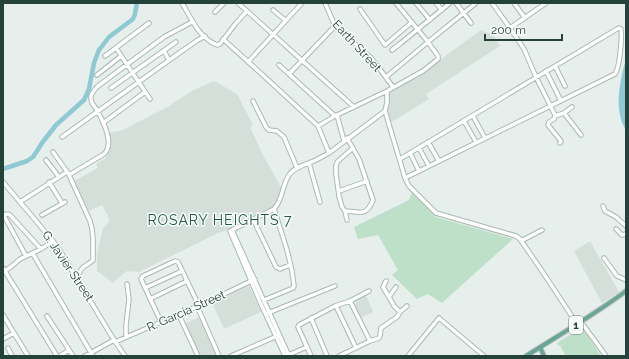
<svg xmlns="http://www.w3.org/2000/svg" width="629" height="359" font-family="Raleway,sans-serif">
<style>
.built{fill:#d4dfda}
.green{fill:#bfe0c8}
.water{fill:#8ec9d4}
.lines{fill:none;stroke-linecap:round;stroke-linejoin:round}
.river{stroke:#8ec9d4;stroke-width:4.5}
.minor-casing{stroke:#a8b8b2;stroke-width:5.5}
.major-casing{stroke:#c2cac8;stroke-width:6}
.minor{stroke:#fff;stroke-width:3.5}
.major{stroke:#6aa596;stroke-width:4}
.labels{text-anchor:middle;stroke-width:3;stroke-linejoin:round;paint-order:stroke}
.shield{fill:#f7fbf9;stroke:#637a73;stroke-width:1}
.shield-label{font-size:11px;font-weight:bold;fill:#24423a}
.street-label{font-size:12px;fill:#24423a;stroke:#f7fbf9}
.quarter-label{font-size:14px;letter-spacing:1px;fill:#1f5548;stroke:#f7fbf9}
</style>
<rect width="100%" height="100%" fill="#e6efeb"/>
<path class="built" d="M 481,30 L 493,35 L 500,46 L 426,94 L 429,99 L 390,123 L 387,111 L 388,107 L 389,91 L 430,69 L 441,59 Z
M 214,81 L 237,94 L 253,125 L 250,127 L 262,153 L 282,189 L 277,203 L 274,207 L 228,230 L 218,233 L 139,272 L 127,271 L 113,283 L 97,271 L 97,254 L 103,228 L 109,222 L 108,216 L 102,205 L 89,211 L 74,181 L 98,168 L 96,164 L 106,158 L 108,151 L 109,138 L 109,133 L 123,130 L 169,106 L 192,91 Z
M 590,241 L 619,292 L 602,303 L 574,251 Z
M 249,285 L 261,312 L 224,329 L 212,302 Z
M 366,295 L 373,312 L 360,318 L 355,305 L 357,300 Z
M 200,317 L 218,356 L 198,356 L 184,324 Z"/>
<path class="green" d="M 412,192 L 436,217 L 513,239 L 442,303 L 428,294 L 417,299 L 392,275 L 398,270 L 378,235 L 358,239 L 354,227 L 409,200 Z
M 582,327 L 601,356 L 566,356 L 560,346 L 565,343 L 559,346 L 557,343 Z"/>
<path class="water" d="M 626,59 L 626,130 C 613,111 620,80 626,59 Z"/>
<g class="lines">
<path class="river" d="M 3,169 L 27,161 L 33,157 L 37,151 L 42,143 L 56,125 L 84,100 L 89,89 L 94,63 L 99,50 L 109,37 L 133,19 L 135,14 L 137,3"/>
<g class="minor-casing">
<path id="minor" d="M 182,3 C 191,18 199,38 217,45 L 220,44 L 236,23 L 247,11
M 238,3 L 354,107
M 325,3 L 335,26 L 370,57 L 376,64 L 393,87
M 416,3 L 430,20
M 436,3 L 442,10
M 456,3 L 471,23
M 492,3 L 510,28 L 524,49 L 536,77 L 555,115 L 554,119 L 549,122 L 548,125 L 561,141 L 560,143
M 514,3 L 525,18
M 360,9 L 385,45 L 412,22
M 273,10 L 285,20
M 215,12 L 224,3
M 510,28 L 546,3
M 223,39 L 266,78 L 318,126 L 329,153
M 116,48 L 150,99
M 392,50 L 401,43 L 450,3
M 164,51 L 169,60
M 105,56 L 149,23
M 248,62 L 302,3
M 279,65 L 335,116
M 555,66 L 565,86
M 546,71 L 561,101
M 289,74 L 335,26
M 97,75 L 121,56
M 386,77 L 428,42 L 476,3
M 111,88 L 176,42
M 387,91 L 387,103 L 385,111 L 405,178 L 409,186 L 436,213 L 516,236 L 520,239 L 542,271 L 577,324
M 253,101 L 266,127 L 269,130 L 277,131 L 284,137 L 297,168
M 564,113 L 581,135
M 337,115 L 344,141
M 473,116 L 485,138
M 555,116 L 564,113 L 572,107
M 464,121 L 476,142
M 103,123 L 145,92
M 318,126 L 335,116 L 387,91 L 423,71 L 438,59 L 438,56 L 428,42 L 396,3
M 62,137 L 182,51 L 198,40 L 205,36
M 428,142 L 439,161
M 419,148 L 429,166
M 53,152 L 68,173
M 410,153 L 419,171
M 400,159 L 617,29 L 619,28 L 621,29 C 622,38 620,67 615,74 L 405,178
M 46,160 L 59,177
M 309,163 L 320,202
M 3,182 L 53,241 L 62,254 L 114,340 L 125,356
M 49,182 L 62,203
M 339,191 L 367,181
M 20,202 L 67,172
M 603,206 L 605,211 L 616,217 L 626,226
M 345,211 C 359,211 366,218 373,200 L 359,159 L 347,138
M 3,214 L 26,256
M 3,215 L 8,214 L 10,215 L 41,249
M 42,215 L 65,202
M 253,219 L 276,267 L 280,269 L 290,265
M 347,220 L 345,211 L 342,207 L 339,196 L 336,174 L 336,165 L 338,161 L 353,148
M 616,229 L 622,235 L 626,234
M 232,230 L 289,356
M 521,241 L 542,230
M 33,254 L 93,356
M 604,258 L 617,276 L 626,280
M 3,268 L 57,356
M 5,271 L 12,266 L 20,259 L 41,249 L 53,241
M 80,272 C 81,266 89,265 93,260 L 93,238 L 92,229 L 90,221 L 69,175 L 104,154 C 115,144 103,121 97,110 C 95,107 91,103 91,99 C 90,95 95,89 98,86 L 164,37 L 192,22
M 386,281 L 383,287 L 389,297
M 145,288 L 182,271
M 150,299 L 187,281
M 264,300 L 293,288 L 294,286 L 292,271 L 287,250 L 274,209
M 350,301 L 369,291
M 197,306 L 219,356
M 336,306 L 356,348
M 400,312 L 407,306
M 268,313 L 335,286
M 3,315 L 28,356
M 179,315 L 198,356
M 47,316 L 73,356
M 311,318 L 327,356
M 161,322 L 141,279 L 143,276 L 175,261 L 178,262 L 199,306
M 581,322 L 606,356
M 126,337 L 126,325 L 129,299 L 127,284
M 3,339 L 14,333
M 115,342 L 212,300 L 255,279
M 307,347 L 298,327 L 299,325 L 335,306 L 350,301 L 370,341
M 8,348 L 12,356
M 288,355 L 307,347 L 311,356
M 60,356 L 69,350
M 85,356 L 114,340
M 231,356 L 277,336
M 285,356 L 260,302 L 230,231 L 274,209 C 283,200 282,185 289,175 C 294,167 307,164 316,160 C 320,158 325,155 329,153 L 385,111
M 339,356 L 370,341 L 379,338 L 380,336 L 381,328 L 394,319 L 397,317 L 400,312 L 394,306 L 389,297 L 396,287
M 408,356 L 439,318 L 484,356"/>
</g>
<g class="major-casing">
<path id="major" d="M 540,347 L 544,356
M 526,356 C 559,335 594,315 626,291"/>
</g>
<use href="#minor" class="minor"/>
<use href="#major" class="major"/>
</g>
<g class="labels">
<rect class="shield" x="569" y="316" width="14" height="18" rx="3"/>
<g class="shield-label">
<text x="576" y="329">1</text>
</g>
<g class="street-label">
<text transform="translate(357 46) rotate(47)" y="4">Earth Street</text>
<text transform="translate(68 266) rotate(56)" y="4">G. Javier Street</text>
<text transform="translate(186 311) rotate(-24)" y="4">R. Garcia Street</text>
</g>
<g class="quarter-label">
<text x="220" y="225">ROSARY HEIGHTS 7</text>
</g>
</g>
<rect width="629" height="359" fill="none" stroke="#24423a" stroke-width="8"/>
<path d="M485 34v6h77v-6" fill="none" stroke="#24423a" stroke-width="2"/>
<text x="491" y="34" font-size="12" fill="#24423a" stroke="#f7fbf9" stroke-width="3" paint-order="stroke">200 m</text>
</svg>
